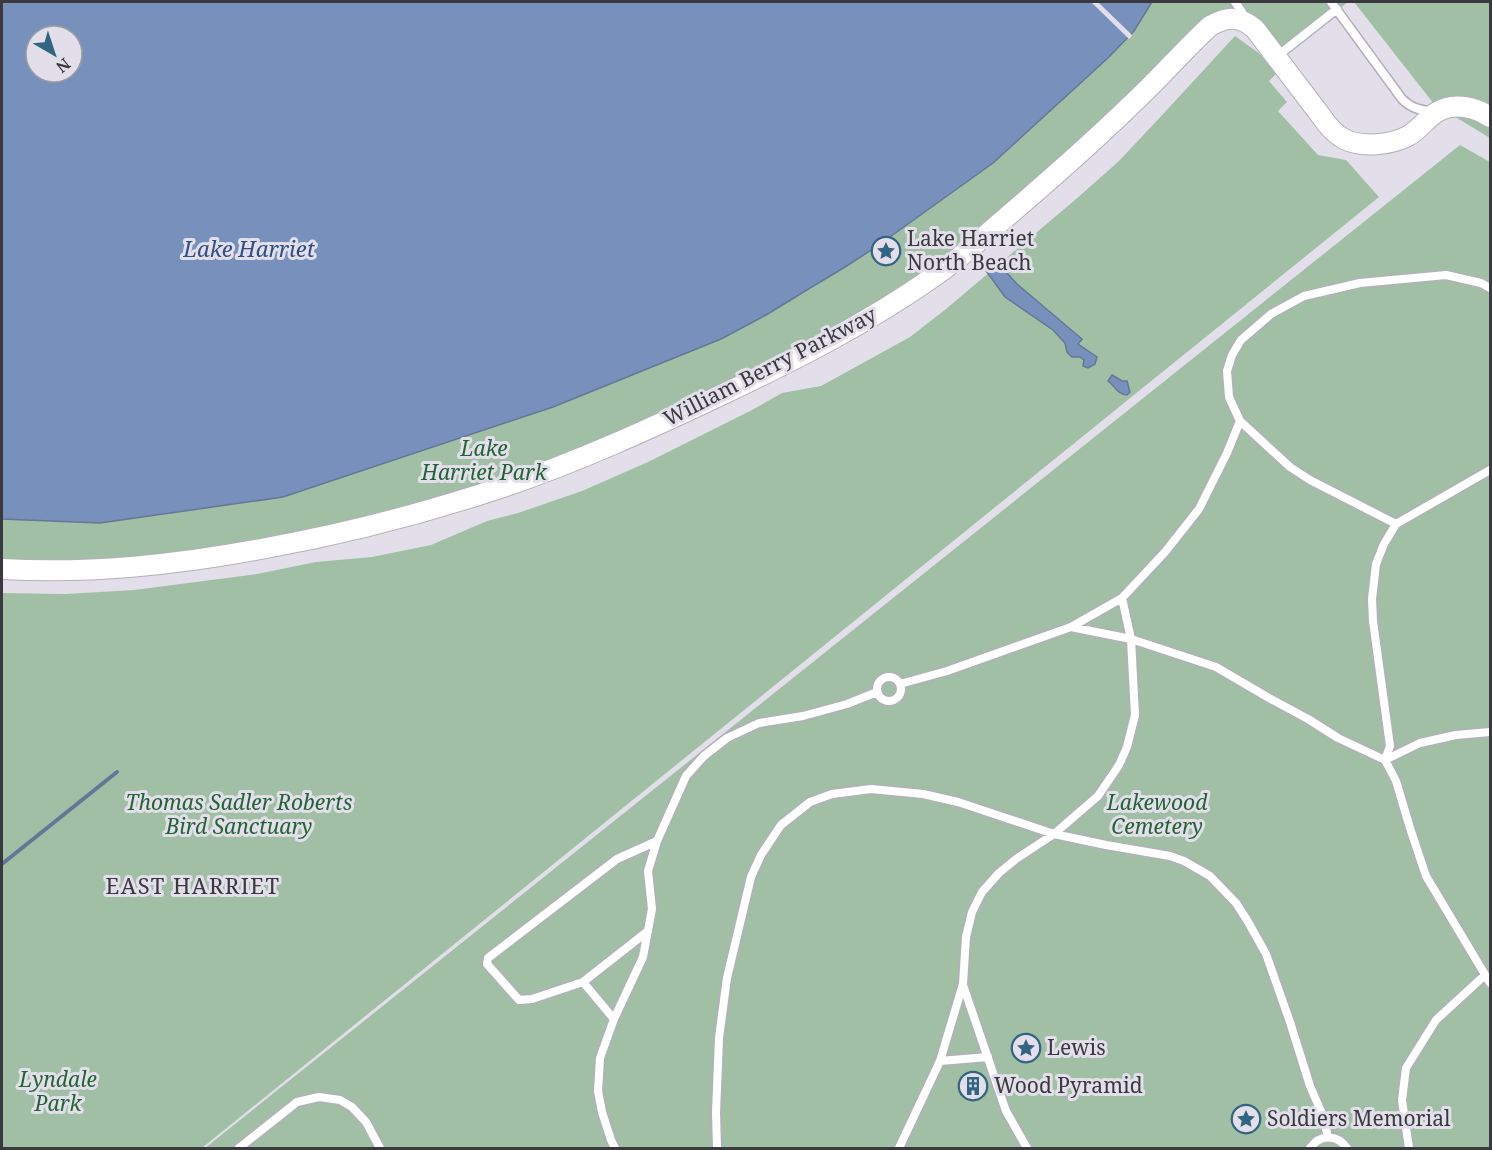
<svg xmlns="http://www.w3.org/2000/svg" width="1492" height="1150" font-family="'Noto Serif',serif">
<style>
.green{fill:#a0bfa5}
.water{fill:#7791bc;stroke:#657796;stroke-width:1.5;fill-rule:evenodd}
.pier{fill:#e2dfea}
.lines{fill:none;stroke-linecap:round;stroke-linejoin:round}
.stream{stroke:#657796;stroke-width:4}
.service-casing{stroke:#b3b0bb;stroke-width:11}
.tertiary-casing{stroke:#b3b0bb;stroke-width:22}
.service{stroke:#fff;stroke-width:8}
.tertiary{stroke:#fff;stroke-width:20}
.labels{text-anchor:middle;stroke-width:6;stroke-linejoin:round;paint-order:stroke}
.poi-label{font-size:21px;fill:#3a393d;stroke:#e2dfea;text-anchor:start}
.street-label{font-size:21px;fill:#3a393d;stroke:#e2dfea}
.park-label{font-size:21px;font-style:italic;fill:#236434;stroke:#e2dfea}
.water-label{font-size:22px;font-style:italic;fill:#2f4f88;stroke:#e2dfea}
.neighbourhood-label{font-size:22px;letter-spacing:1.5px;fill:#3a393d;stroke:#e2dfea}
</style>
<rect width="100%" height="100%" fill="#e2dfea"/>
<path class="green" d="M 1152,2 L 1348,2 L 1276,57 L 1230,19 L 1133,104 L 876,315 L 508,485 L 204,560 L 2,569 L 2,519 L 100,523 L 721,339 L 766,315 L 811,289 L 876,247 L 1063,98 L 1109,57 L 1134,31 Z
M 1354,2 L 1490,2 L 1490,138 L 1434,104 Z
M 1235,36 L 1260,54 L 1276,74 L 1269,81 L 1287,102 L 1278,111 L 1318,155 L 1346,160 L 1379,197 L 202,1148 L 2,1148 L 2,593 L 66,594 L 134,590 L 257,574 L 316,562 L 372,557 L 431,545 L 487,521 L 518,513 L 582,491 L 648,462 L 752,410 L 782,393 L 821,386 L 910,337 L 946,309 L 1075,200 L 1119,161 L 1165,112 Z
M 1460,145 L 1490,162 L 1490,1148 L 205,1148 Z"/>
<path class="water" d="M 2,2 L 1152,2 L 1134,31 L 1109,57 L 993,163 L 876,247 L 845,267 L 766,315 L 721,339 L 553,407 L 283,497 L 100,523 L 2,519 ZM 36,36 L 72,36 L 72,72 L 36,72 Z
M 997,262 L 1017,284 L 1082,339 L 1078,344 L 1097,357 L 1095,364 L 1088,368 L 1083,366 L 1084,360 L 1080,357 L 1072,357 L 1067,352 L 1065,343 L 1053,330 L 1005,297 L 984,268 Z
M 1112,375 L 1122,381 L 1127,381 L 1130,392 L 1127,395 C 1117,394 1116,387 1108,381 Z"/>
<path class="pier" d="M 1091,2 L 1098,2 L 1132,35 L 1131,37 L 1129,39 Z"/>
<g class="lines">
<path class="stream" d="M 2,864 L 117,772"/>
<g class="service-casing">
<path id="service" d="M 1235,2 L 1242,12 L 1241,20
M 1331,2 L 1402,99 C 1412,109 1421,110 1434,112
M 1276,57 L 1337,9
M 1396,524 L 1310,480 L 1290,467 L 1240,421 L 1229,397 L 1227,371 L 1232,355 L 1241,340 L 1271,314 L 1304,296 L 1360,283 L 1446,275 L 1481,283 L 1490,288
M 1071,627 L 1131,639 L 1216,667 L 1269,698 L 1308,719 L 1338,738 L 1385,760 L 1396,781 L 1410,828 L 1426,876 L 1490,983
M877 689a12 12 0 1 1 24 0a12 12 0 1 1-24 0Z
M 900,684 L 947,671 L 1071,627 L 1122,598 L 1165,552 L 1199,509 L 1227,453 L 1240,421
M 1385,760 L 1390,746 L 1373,621 L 1372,599 L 1376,564 L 1384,544 L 1396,524 L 1490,470
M 1385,760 L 1420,743 L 1456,735 L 1490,732
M 648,931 L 583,982 L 532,999 L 519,1000 L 487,964 L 488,958 L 617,859 L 657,841
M 583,982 L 614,1019
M 963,985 L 1006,1111 L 1027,1148
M 940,1061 L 988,1057
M 239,1148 L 297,1102 L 319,1097 L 340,1100 L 352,1107 L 366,1122 L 380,1148
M 615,1148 L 611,1140 L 602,1112 L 598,1091 L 600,1058 L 614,1019 L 643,957 L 652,909 L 648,871 L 657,841 L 686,776 L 704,756 L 727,738 L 759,723 L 803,716 L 847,704 L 877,692
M 717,1148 L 716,1113 L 719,1038 L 727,978 L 751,877 L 761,855 L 781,825 L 810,802 L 832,794 L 871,789 L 923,794 L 958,802 L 1054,834 L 1106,845 L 1170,856 L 1184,861 L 1210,876 L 1236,903 L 1247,920 L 1266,954 L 1290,1022 L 1310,1086 L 1323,1116 L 1328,1137
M 899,1148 L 940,1061 L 963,984 L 966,937 L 972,912 L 982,892 L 999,873 L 1016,859 L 1054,834 L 1098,796 L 1119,765 L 1127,747 L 1135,715 L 1131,639 L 1122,598
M 1310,1148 C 1320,1134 1337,1134 1347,1148
M 1409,1148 L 1402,1100 L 1406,1068 L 1436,1020 L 1485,975"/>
</g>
<g class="tertiary-casing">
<path id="tertiary" d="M 2,569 C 90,574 174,565 261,549 C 344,534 426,513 506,486 C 577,462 647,430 715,398 C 791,362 867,324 936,275 C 962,257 986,235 1010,214 C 1052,178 1093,142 1132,104 C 1159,79 1183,51 1210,26 C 1227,17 1239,15 1255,29 L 1321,116 C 1327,125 1335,134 1344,139 C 1362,148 1391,145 1408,136 C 1419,130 1427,118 1437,112 C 1454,102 1475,107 1490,117"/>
</g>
<use href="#service" class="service"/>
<use href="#tertiary" class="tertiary"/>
</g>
<defs>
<g id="sight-ring" transform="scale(1.5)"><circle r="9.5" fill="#e2dfea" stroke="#336482" stroke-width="1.5"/><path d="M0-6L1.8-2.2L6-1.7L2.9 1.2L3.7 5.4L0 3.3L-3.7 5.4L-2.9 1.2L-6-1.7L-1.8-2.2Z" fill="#336482"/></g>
<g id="building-ring" transform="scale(1.5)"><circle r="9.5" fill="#e2dfea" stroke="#336482" stroke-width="1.5"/><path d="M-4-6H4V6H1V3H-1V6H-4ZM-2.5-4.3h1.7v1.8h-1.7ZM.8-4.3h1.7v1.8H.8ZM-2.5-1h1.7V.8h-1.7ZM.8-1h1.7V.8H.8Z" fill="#336482"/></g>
</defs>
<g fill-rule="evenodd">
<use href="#sight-ring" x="886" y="251"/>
<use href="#sight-ring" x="1026" y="1048"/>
<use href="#building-ring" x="973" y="1086"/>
<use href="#sight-ring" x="1246" y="1119"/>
</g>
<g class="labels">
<g class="poi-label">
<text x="907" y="246">Lake Harriet<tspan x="907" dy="24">North Beach</tspan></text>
<text x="1047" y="1055">Lewis</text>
<text x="994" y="1093">Wood Pyramid</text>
<text x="1267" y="1126">Soldiers Memorial</text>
</g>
<g class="street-label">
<text transform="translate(770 367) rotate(-27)" y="7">William Berry Parkway</text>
</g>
<g class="park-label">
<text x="484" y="456">Lake<tspan x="484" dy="24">Harriet Park</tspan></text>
<text x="239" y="810">Thomas Sadler Roberts<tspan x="239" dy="24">Bird Sanctuary</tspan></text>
<text x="1157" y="810">Lakewood<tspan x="1157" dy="24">Cemetery</tspan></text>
<text x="58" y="1087">Lyndale<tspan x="58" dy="24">Park</tspan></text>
</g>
<g class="water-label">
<text x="249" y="257">Lake Harriet</text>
</g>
<g class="neighbourhood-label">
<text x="193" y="894">EAST HARRIET</text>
</g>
</g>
<rect width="1492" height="1150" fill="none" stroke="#3a393d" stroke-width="6"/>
<g transform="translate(54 54) rotate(141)"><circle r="28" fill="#e2dfea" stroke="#9f9da5" stroke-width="1.5"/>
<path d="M0-4.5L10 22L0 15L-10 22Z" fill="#336482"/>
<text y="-9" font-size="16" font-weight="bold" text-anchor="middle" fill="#3a393d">N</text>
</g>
</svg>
